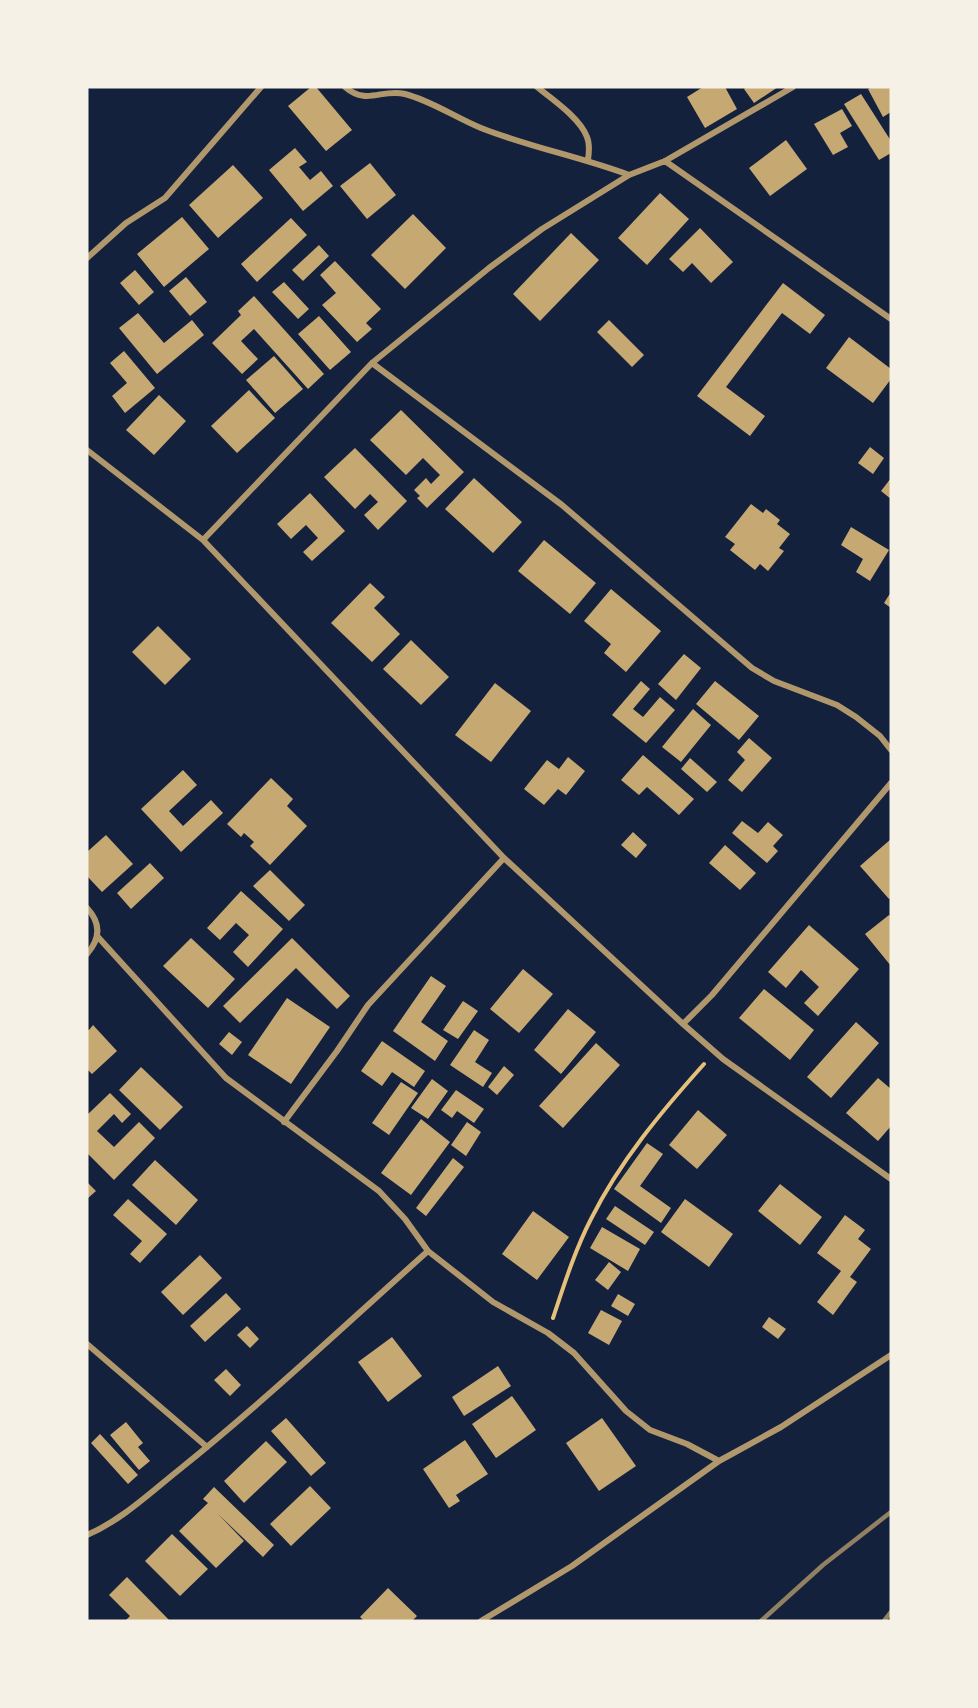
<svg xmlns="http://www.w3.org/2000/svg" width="978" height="1708" font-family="Karla,sans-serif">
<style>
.building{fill:#c6a872}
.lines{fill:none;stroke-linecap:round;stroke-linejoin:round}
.path{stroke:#e5c07b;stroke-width:4}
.minor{stroke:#b1986c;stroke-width:6}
.rail{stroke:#918062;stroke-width:4.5}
</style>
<rect width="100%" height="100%" fill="#14213d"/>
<path class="building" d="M 311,87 L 316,87 L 352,130 L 326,151 L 288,106 Z
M 703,87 L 725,87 L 737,109 L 705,128 L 687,97 Z
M 746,87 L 778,87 L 754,103 L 744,89 Z
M 872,87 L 891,87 L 891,112 L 883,117 L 868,89 Z
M 861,94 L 891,141 L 891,153 L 879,160 L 844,104 Z
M 842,109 L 852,126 L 840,133 L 848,147 L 833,155 L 814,124 Z
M 786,140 L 807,169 L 770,196 L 749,168 Z
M 295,148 L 307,162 L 299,167 L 310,180 L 321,171 L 333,186 L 303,211 L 269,170 Z
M 370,163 L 396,195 L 367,219 L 340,186 Z
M 233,165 L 263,198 L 218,238 L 189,205 Z
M 660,193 L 689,219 L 647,265 L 618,238 Z
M 413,214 L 446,248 L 405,289 L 371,255 Z
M 182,217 L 209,249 L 164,287 L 137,254 Z
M 291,218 L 307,235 L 257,282 L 241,264 Z
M 700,228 L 733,262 L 711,283 L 692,263 L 683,272 L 669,259 Z
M 571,233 L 599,260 L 540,321 L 513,294 Z
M 319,245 L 329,256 L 303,281 L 292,270 Z
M 335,261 L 381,309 L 366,323 L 372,329 L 357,342 L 322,305 L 336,293 L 320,275 Z
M 135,270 L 154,292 L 139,305 L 120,283 Z
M 186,277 L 207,302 L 190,316 L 169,291 Z
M 284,282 L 309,309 L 298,319 L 272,292 Z
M 783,283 L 825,315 L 810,334 L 782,313 L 726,387 L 765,416 L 750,436 L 697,396 Z
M 254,296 L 324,374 L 308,389 L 254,329 L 241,341 L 258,359 L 242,374 L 212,343 L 241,315 L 238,311 Z
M 138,313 L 164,343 L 192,320 L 204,335 L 157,374 L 119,328 Z
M 319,316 L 351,352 L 330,370 L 298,334 Z
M 609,320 L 644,355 L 632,367 L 597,332 Z
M 849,337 L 891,369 L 891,379 L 873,403 L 826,368 Z
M 124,351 L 155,388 L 125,413 L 112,396 L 127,383 L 110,363 Z
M 274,356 L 303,389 L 275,413 L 246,380 Z
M 249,390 L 275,418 L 237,453 L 211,426 Z
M 159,395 L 186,421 L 154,455 L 126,430 Z
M 401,410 L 464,472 L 427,508 L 417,498 L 420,496 L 414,490 L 426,478 L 431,484 L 440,475 L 423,458 L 406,475 L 370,440 Z
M 870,447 L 884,458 L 873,474 L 858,463 Z
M 355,448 L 407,501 L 378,530 L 364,515 L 378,502 L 370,494 L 355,509 L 324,477 Z
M 474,478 L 522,522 L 493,553 L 445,509 Z
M 891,478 L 891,499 L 881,491 Z
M 310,493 L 345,531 L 312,561 L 303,552 L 318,538 L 306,525 L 291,539 L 277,524 Z
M 751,504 L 763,513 L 766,509 L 780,520 L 777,524 L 790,534 L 779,548 L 784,551 L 768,571 L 760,564 L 755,570 L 730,550 L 735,544 L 725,537 Z
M 851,527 L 889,550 L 870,581 L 856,572 L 863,559 L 841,545 Z
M 544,540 L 596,583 L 570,614 L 518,571 Z
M 370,583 L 385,597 L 374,608 L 400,634 L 372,662 L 331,623 Z
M 611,589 L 661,631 L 626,672 L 604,653 L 611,644 L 584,621 Z
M 891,592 L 891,608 L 884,603 Z
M 158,626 L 191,659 L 165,685 L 132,652 Z
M 411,640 L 449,677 L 421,705 L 383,669 Z
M 684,654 L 701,668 L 676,700 L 658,684 Z
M 641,681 L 650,689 L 633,709 L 643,717 L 660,697 L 675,710 L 646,743 L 612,715 Z
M 715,681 L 759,716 L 739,740 L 696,704 Z
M 495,683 L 531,711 L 491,762 L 455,735 Z
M 693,709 L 711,725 L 681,762 L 662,747 Z
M 749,738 L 772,758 L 742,792 L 728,780 L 745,760 L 737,752 Z
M 643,755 L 694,799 L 679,815 L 647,787 L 639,795 L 621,780 Z
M 568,757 L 585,771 L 566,795 L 558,789 L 544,805 L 524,789 L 547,760 L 559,769 Z
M 690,758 L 717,782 L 707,792 L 681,769 Z
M 183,770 L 197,785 L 169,811 L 183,826 L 211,800 L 223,813 L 181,852 L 141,809 Z
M 271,778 L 293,799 L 287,806 L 307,826 L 270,865 L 250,846 L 254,842 L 244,833 L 241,837 L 227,824 Z
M 742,821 L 758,833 L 768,822 L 783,835 L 773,846 L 778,851 L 767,863 L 732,833 Z
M 633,832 L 647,845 L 636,858 L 621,845 Z
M 106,835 L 133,864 L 102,892 L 87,876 L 87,852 Z
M 891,839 L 891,897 L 889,899 L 860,866 Z
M 725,845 L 756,873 L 740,890 L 709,863 Z
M 150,863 L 164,878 L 131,909 L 117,893 Z
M 270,870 L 305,905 L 289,921 L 253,886 Z
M 241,891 L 283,929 L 248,967 L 233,952 L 249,935 L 236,923 L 220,940 L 207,928 Z
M 889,915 L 891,918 L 891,966 L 865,934 Z
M 809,925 L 859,969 L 818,1016 L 804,1003 L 819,987 L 801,970 L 786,988 L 768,972 Z
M 191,938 L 235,979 L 208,1008 L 163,966 Z
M 292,938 L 350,996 L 337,1009 L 296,968 L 240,1023 L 223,1006 Z
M 523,969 L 553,994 L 519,1033 L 490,1009 Z
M 431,976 L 446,986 L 421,1022 L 448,1041 L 435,1061 L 393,1031 Z
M 764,989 L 814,1030 L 790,1060 L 739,1018 Z
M 287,998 L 330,1027 L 291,1084 L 248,1055 Z
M 463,1001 L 478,1011 L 458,1039 L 443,1030 Z
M 568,1009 L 596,1032 L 561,1074 L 534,1050 Z
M 856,1022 L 879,1043 L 831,1098 L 807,1077 Z
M 93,1025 L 117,1051 L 92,1074 L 87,1069 L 87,1029 L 89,1030 Z
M 474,1030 L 489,1040 L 475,1062 L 492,1073 L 483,1087 L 450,1065 Z
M 229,1032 L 242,1042 L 232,1055 L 219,1044 Z
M 382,1041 L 425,1071 L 414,1087 L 392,1072 L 382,1086 L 361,1071 Z
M 596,1043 L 620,1065 L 563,1128 L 539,1106 Z
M 504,1066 L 514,1075 L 497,1095 L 488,1087 Z
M 141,1067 L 183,1107 L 160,1130 L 119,1090 Z
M 878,1078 L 891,1089 L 891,1126 L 878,1141 L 846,1113 Z
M 432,1079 L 448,1091 L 428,1119 L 411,1108 Z
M 401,1082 L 418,1093 L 389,1135 L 372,1123 Z
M 456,1090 L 484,1109 L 474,1123 L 457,1111 L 452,1118 L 441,1110 Z
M 110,1093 L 131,1114 L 122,1123 L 114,1114 L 97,1131 L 114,1147 L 139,1122 L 155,1138 L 114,1180 L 87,1153 L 87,1115 Z
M 698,1110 L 727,1135 L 697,1169 L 669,1145 Z
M 421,1119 L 450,1142 L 411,1195 L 381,1173 Z
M 467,1122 L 481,1132 L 466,1156 L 451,1145 Z
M 647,1143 L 663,1154 L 640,1186 L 671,1208 L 661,1223 L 614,1189 Z
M 453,1158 L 464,1167 L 426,1216 L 416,1208 Z
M 155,1160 L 198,1200 L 176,1225 L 132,1185 Z
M 87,1182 L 96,1191 L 87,1199 Z
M 780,1184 L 822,1217 L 800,1245 L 758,1211 Z
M 128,1199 L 167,1234 L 140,1263 L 130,1254 L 142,1241 L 113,1215 Z
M 685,1199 L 733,1234 L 709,1267 L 661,1232 Z
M 615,1206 L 654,1232 L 645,1245 L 606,1219 Z
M 533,1211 L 569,1237 L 537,1280 L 502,1254 Z
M 845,1215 L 865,1230 L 858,1239 L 871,1249 L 850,1277 L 857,1282 L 833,1315 L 817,1302 L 841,1271 L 817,1253 Z
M 602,1227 L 640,1249 L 628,1271 L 590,1248 Z
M 200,1255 L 222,1278 L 183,1315 L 161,1292 Z
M 609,1262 L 621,1272 L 608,1290 L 595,1280 Z
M 226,1293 L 241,1309 L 205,1342 L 190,1326 Z
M 618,1294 L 635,1304 L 628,1316 L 611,1306 Z
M 601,1310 L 622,1321 L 609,1345 L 588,1333 Z
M 769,1317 L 786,1329 L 778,1339 L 762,1327 Z
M 247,1326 L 259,1339 L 250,1348 L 237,1335 Z
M 392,1337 L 422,1376 L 388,1402 L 358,1362 Z
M 498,1366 L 511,1386 L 464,1416 L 452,1397 Z
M 226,1369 L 241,1385 L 230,1396 L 214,1380 Z
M 512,1396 L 536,1430 L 496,1458 L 472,1424 Z
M 286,1418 L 326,1463 L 311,1476 L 271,1431 Z
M 602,1418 L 636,1466 L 599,1491 L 566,1443 Z
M 126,1422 L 143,1443 L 138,1447 L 150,1461 L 139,1470 L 110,1435 Z
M 100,1434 L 138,1475 L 128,1484 L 91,1443 Z
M 465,1440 L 488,1474 L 456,1495 L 460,1501 L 449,1508 L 423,1469 Z
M 266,1441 L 287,1462 L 244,1503 L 224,1481 Z
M 310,1486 L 331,1508 L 291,1546 L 270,1524 Z
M 214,1487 L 274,1545 L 263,1557 L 218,1514 L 244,1541 L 216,1568 L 179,1531 L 208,1503 L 203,1499 Z
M 172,1534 L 208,1569 L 180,1596 L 145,1561 Z
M 127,1577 L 170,1621 L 125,1621 L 130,1616 L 109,1595 Z
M 388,1588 L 417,1616 L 412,1621 L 364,1621 L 360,1617 Z"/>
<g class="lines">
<path class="path" d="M 553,1318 C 564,1285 575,1250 591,1219 C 620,1161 661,1112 704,1064"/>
<path class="minor" d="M 345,87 C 367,106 382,88 405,94 C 432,101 456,118 481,128 C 529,147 581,157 629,175
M 537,87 C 552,99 580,118 587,137 C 590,144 589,153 588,160
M 665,161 L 891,319
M 87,258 L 126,223 L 165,198 L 261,87
M 372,363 L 562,505 L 752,668 L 774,681 L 837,705 L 856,717 L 880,736 L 891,750
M 87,450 L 203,540 L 504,858 L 683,1024 L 723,1059 L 891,1179
M 203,540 L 372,363 L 489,268 L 542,229 L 629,175 L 665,161 L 793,87
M 87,908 C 101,923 101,938 87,954
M 98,937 L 226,1078 L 379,1191 L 405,1219 L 428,1251 L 493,1302 L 548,1333 L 574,1353 L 626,1411 L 650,1430 L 687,1444 L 719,1461
M 683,1024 L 712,995 L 891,783
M 284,1122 L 337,1051 L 368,1005 L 504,858
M 87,1344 L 207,1447
M 87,1535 C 122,1520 151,1492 180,1469 C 266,1400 346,1324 428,1251
M 481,1621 L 572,1566 L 719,1461 L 781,1427 L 891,1355"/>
<path class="rail" d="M 761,1621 L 823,1565 L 891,1512
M 884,1621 L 891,1612"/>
</g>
<rect width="978" height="1708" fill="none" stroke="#f6f1e7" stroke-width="177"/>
</svg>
